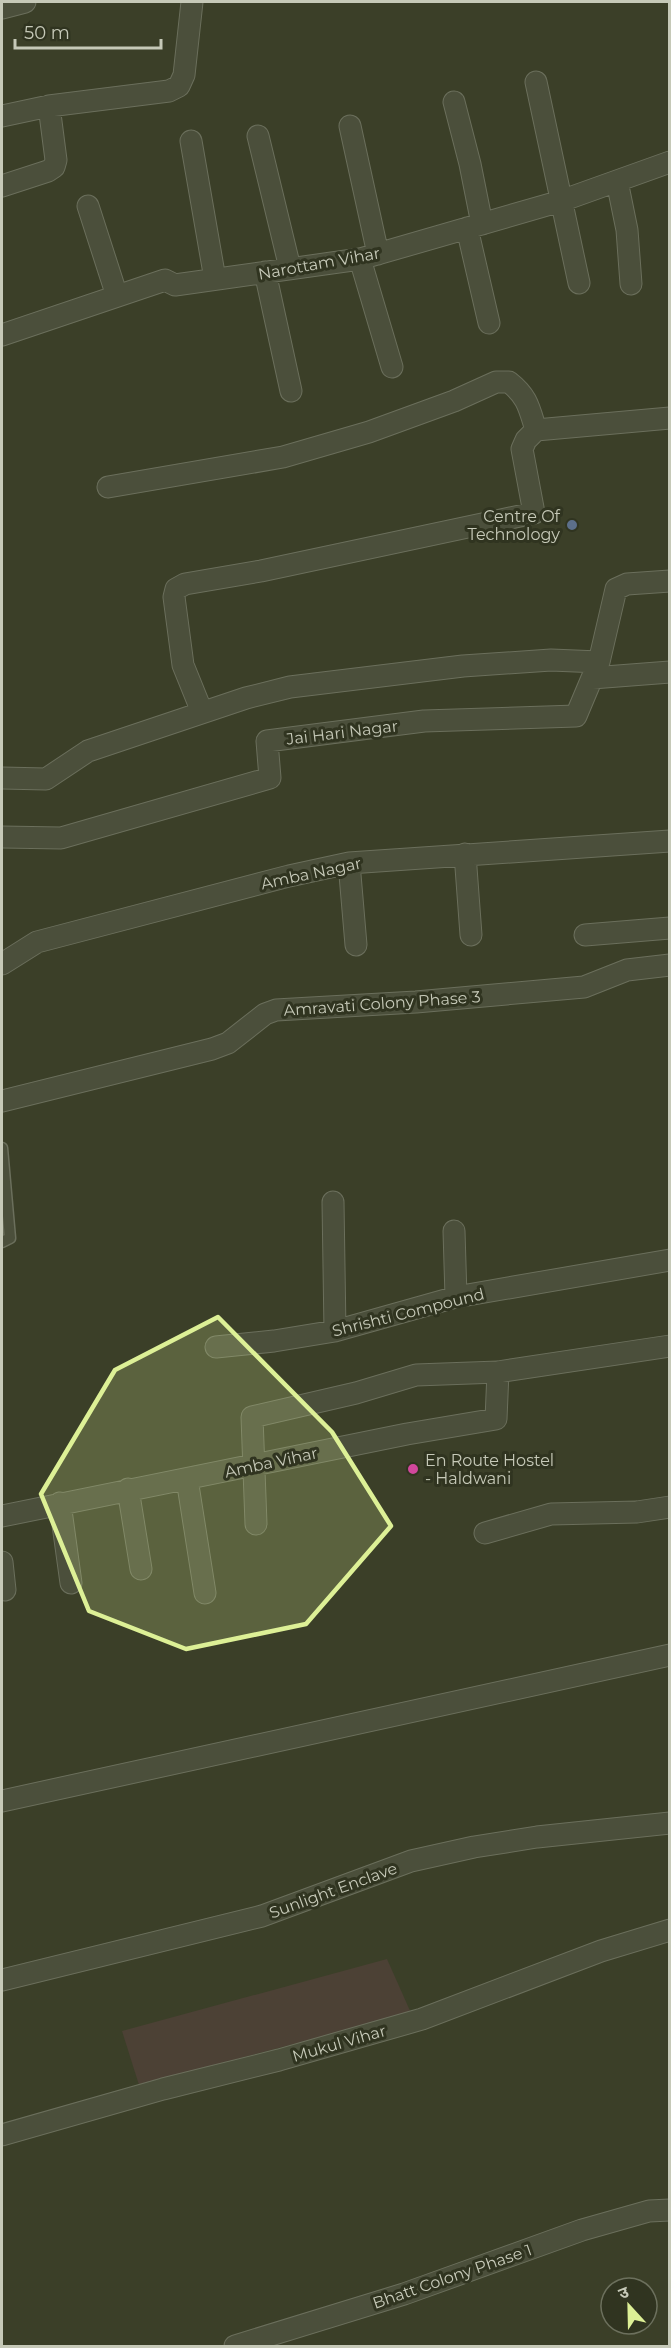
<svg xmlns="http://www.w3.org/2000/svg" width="671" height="2348" font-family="Montserrat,'Noto Sans Devanagari',sans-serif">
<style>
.green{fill:#4c4135}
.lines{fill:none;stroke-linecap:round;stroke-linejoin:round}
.lane-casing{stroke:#6b6f5c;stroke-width:13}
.street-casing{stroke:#6b6f5c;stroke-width:23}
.lane{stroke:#4b4f3b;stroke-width:10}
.street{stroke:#4b4f3b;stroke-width:21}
.marked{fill:#ddf096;fill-opacity:0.2;stroke:#ddf096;stroke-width:4.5;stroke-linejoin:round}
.service-dot{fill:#5c6f8a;stroke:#303420;stroke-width:2}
.hotel-dot{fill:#d1479c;stroke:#303420;stroke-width:2}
.labels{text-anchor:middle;stroke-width:6;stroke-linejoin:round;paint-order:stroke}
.street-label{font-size:16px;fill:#c6c9b8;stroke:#303420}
.poi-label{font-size:16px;fill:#c6c9b8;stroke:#303420;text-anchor:end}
</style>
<rect width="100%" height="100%" fill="#3b3f28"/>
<path class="green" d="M 387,1959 L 411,2013 L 139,2085 L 122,2031 Z"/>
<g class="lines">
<g class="lane-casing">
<path id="lane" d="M 2,1148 L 10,1238 L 2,1242"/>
</g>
<g class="street-casing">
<path id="street" d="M 2,8 L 25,2
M 536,82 L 579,283
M 454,102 L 470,164 L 482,224
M 2,116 L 49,106 L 169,91 L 179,86 L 184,75 L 192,2
M 350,126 L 378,254
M 258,136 L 290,268
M 191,141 L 215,279
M 617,181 L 627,230 L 631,284
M 2,186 L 48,171 L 54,167 L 56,160 L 49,106
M 88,206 L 117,296
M 467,228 L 489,323
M 360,259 L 392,367
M 265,272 L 291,391
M 2,335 L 165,280 L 175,285 L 360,259 L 561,201 L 670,162
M 108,487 L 283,457 L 369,432 L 454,401 L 496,382 L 509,382 C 528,397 529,408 536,430
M 202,712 L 183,665 L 174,597 L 176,589 L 185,584 L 261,571 L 534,513 L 522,449 L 526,440 L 536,430 L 670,418
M 2,778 L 46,779 L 88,751 L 246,698 L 290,687 L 463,666 L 551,660 L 599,662 L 616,589 L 627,584 L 670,581
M 2,837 L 61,838 L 270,778 L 267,741 L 424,721 L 576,716 L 592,678 L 670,672
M 465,854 L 471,935
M 349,863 L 356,945
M 585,935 L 670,928
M 2,964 L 37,942 L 289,876 L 349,863 L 670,841
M 2,1101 L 212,1049 L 228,1043 L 265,1014 L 276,1010 L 416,1002 L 584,987 L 627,970 L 670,965
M 333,1202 L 335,1331
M 454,1231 L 456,1297
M 216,1347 L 274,1341 L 335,1331 L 456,1297 L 670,1260
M 187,1479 L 205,1593
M 128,1489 L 141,1569
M 60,1503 L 71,1583
M 2,1516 L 407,1434 L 496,1419 L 498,1372
M 256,1524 L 252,1417 L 356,1393 L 416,1375 L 498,1372 L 670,1346
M 485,1533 L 551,1514 L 637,1512 L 670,1507
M 2,1562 L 5,1590
M 2,1801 L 670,1655
M 2,1980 L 262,1916 L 411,1861 L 474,1847 L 537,1837 L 670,1823
M 2,2135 L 163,2089 L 279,2060 L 422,2019 L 601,1951 L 670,1930
M 235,2346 L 404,2294 L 582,2230 L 649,2211 L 670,2210"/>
</g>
<use href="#lane" class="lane"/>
<use href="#street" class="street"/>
</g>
<path class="marked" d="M 218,1317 L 332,1432 L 391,1526 L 306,1624 L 186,1649 L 89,1611 L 41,1494 L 115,1370 Z"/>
<circle class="service-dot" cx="572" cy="525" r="6"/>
<circle class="hotel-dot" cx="413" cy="1469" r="6"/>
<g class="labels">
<g class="street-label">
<text transform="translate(319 263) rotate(-10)" y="6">Narottam Vihar</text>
<text transform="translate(342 732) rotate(-7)" y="6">Jai Hari Nagar</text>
<text transform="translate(311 873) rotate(-12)" y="6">Amba Nagar</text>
<text transform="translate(382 1003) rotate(-4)" y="6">Amravati Colony Phase 3</text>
<text transform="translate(408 1312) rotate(-14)" y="6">Shrishti Compound</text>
<text transform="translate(271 1462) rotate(-12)" y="6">Amba Vihar</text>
<text transform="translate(333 1890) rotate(-20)" y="6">Sunlight Enclave</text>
<text transform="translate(339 2043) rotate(-16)" y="6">Mukul Vihar</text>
<text transform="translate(452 2276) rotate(-19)" y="6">Bhatt Colony Phase 1</text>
</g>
<g class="poi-label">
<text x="560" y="522">Centre Of<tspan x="560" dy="18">Technology</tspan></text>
<text x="425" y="1466" text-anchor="start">En Route Hostel<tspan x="425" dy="18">- Haldwani</tspan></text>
</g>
</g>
<rect width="671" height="2348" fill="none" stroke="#c6c9b8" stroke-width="6"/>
<g transform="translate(629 2306) rotate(338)"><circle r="28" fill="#303420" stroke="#6c705d" stroke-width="1.5"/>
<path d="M0-4.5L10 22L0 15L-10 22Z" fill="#ddf096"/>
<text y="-9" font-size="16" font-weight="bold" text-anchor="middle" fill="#c6c9b8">उ</text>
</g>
<path d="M15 39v9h146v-9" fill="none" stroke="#c6c9b8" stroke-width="3"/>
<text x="24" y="39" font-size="18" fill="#c6c9b8" stroke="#303420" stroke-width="4.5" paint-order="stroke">50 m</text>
</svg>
